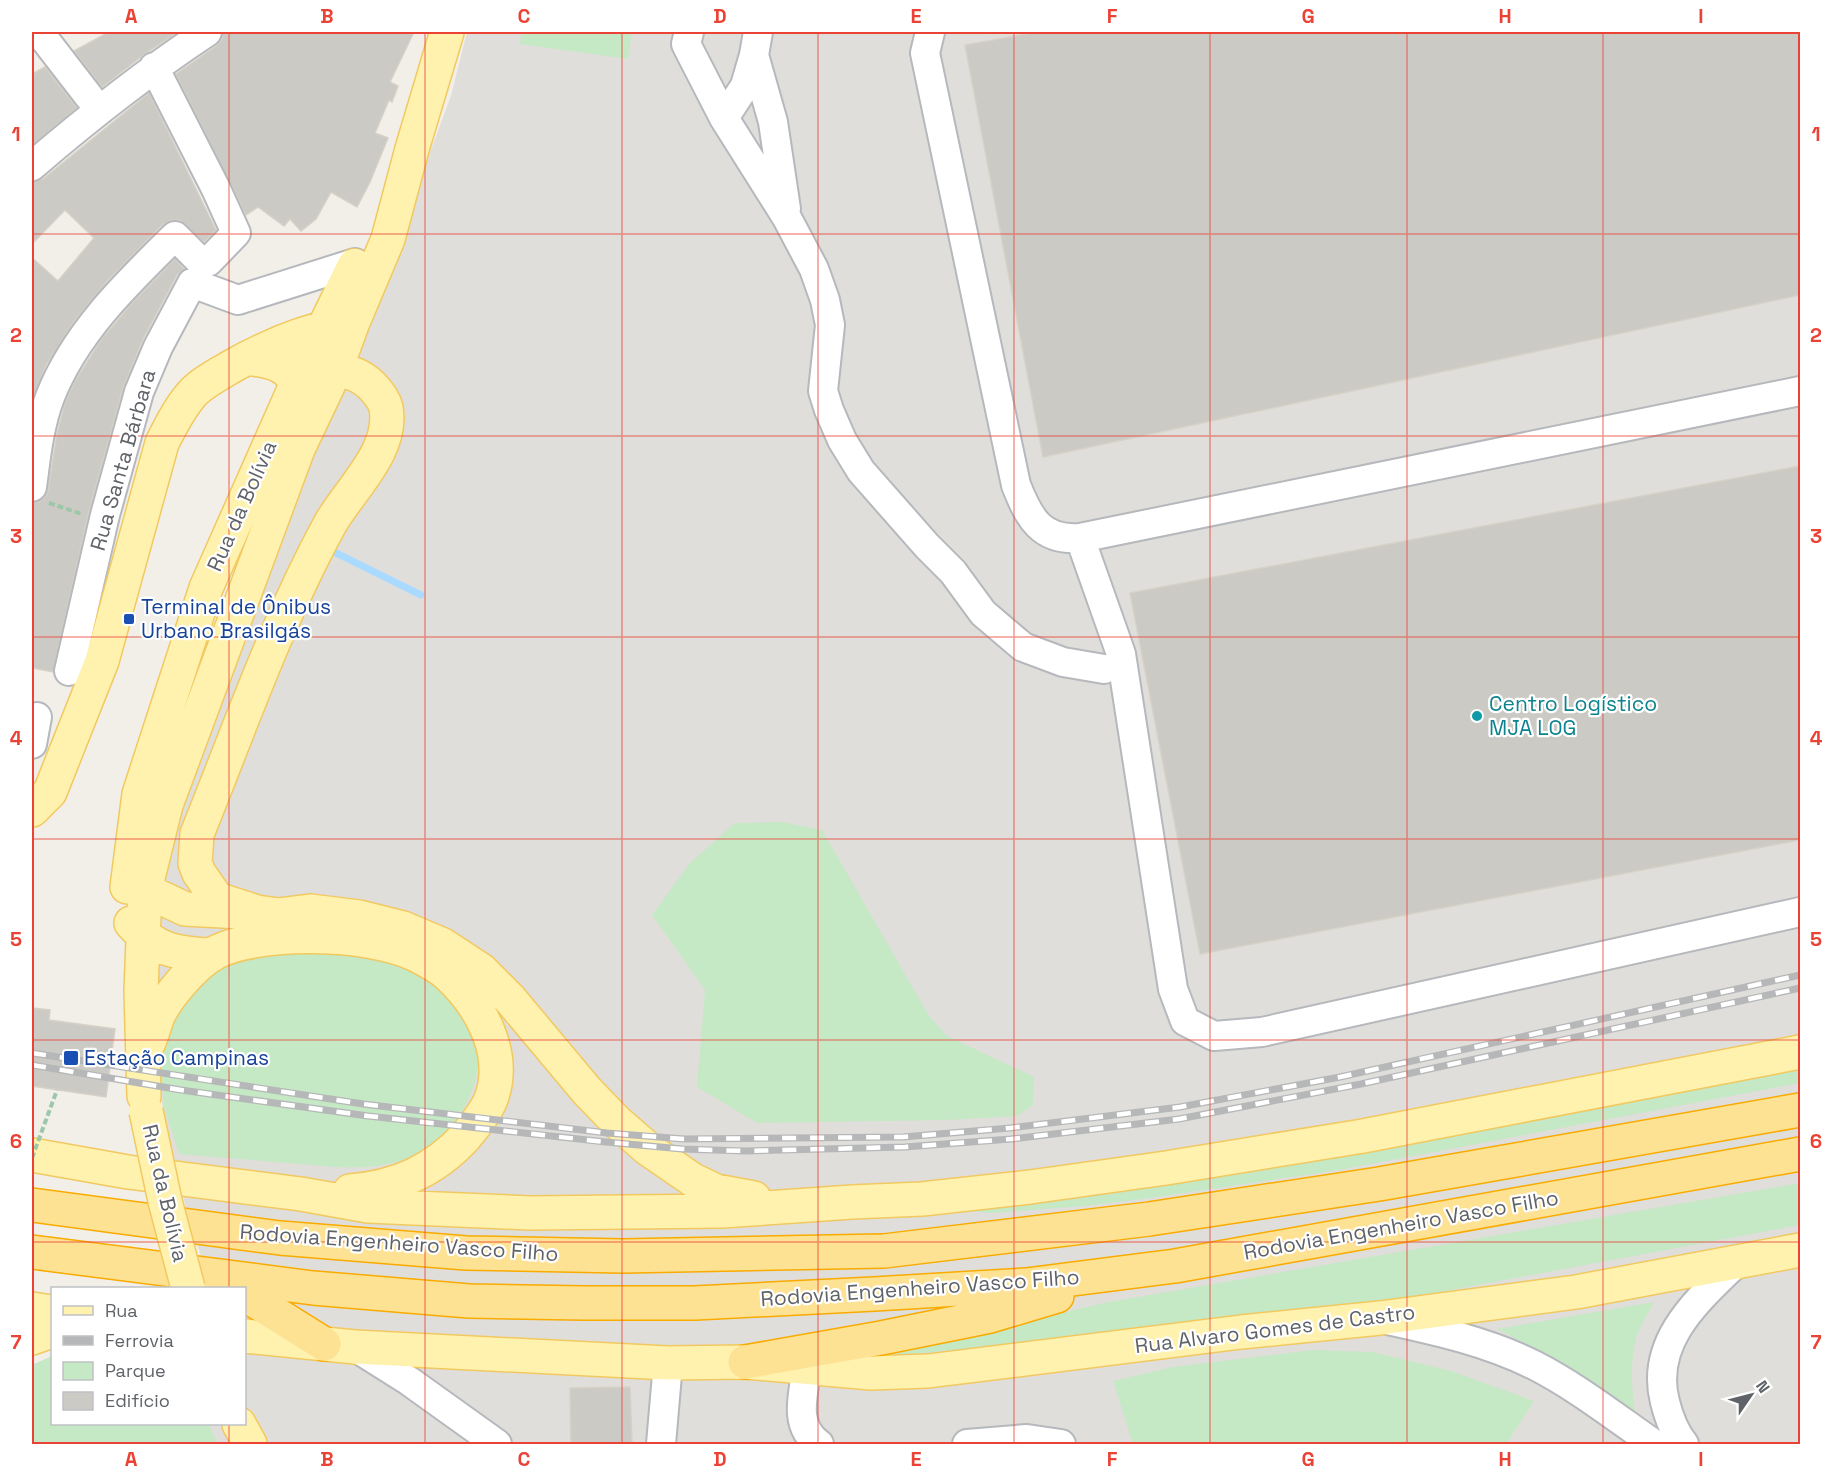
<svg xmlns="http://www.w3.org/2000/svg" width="1832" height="1476" font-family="'Space Grotesk',sans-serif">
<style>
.industrial{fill:#e0deda}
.green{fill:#c5e8c5}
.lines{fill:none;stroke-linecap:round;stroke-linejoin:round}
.stream{stroke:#aadaff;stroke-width:7}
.building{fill:#cccac5;stroke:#d6d1c6;stroke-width:1.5}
.minor-casing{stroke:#b5b8bc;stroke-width:32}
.major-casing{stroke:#f2c960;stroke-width:36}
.highway-casing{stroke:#f9ab00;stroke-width:36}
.path{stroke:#9cc7a9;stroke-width:4;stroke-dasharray:6 3;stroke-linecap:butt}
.minor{stroke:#fff;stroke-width:28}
.major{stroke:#fff2af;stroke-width:33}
.highway{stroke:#fde293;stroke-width:33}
.rail-casing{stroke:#b6b7b8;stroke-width:7}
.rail{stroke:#fff;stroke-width:4.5;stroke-dasharray:14;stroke-linecap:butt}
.major-bridge-casing{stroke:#f2c960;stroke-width:36;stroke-linecap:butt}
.path-bridge{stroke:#9cc7a9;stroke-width:4;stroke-dasharray:6 3;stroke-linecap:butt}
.major-bridge{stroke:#fff2af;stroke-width:33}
.grid{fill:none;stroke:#ea4335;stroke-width:1.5;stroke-opacity:0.55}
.transit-dot{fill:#1a4fb4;stroke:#fff;stroke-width:2}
.culture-dot{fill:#0f9aa8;stroke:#fff;stroke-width:2}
.labels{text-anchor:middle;stroke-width:4.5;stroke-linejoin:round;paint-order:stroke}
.street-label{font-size:21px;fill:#5f6368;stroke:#fff}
.transit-label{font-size:21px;fill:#164399;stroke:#fff;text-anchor:start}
.culture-label{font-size:21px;fill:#0d838f;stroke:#fff;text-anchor:start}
.neatline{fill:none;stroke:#ea4335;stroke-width:2}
.grid-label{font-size:20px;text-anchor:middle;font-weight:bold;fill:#ea4335}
</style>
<rect width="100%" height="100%" fill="#f1efe8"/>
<path class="industrial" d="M 467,32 L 1800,32 L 1800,1444 L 32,1444 L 32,1363 L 52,1366 L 52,1424 L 244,1424 L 244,1288 L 211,1288 L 186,1208 L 167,1131 L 155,1064 L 161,823 L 386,269 L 451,96 Z"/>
<path class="green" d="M 521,32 L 632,32 L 628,59 L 520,44 Z
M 782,822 L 822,830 L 929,1016 L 947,1036 L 1034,1077 L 1033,1105 L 1017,1116 L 947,1120 L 757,1123 L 697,1087 L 705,990 L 652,915 L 690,863 L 735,823 Z
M 297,949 C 340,953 388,952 425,975 C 449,990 480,1033 478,1062 C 476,1104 444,1144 405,1159 C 368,1173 326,1166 288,1163 C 252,1160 215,1157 179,1154 L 164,1107 L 160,1064 L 165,1028 L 219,961 Z
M 1800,1069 L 1800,1083 L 1339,1170 L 1143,1199 L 1084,1206 L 992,1213 L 946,1209 Z
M 1800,1183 L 1800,1225 L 1435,1293 L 1296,1314 L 876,1358 L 1103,1303 Z
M 1654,1302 C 1649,1312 1642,1322 1638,1332 C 1630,1357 1631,1385 1635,1411 C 1590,1378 1547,1354 1497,1329 Z
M 1313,1350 L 1373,1352 L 1451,1371 L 1534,1401 L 1506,1444 L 1133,1444 L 1113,1381 L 1173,1367 Z
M 52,1356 L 52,1424 L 208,1424 L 218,1444 L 32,1444 L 32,1365 Z"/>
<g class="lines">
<path class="stream" d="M 330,550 L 421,595"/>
</g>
<path class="building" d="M 109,32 L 178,32 L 146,53 L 102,87 L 74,51 Z
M 223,32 L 414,32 L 390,82 L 398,86 L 392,102 L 389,100 L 375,133 L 388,138 L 370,182 L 357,207 L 331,192 L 316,219 L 301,231 L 290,219 L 284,226 L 258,207 L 246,215 L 176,74 L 216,46 L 222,40 Z
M 1037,32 L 1800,32 L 1800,295 L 1043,457 L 965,45 Z
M 45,67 L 77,108 L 32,145 L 32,74 Z
M 149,93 L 216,230 L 204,242 L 180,220 L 171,220 L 163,224 L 109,279 L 75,320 L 46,365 L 32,400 L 32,258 L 58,281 L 94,238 L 65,210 L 32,244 L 32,182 L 43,179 Z
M 175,259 L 184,269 L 177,275 L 143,339 L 123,388 L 89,511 L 53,672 L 32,668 L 32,503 L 39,502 L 45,497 L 48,490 L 57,434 L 65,403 L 75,381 L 101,340 L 133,302 Z
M 1800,466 L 1800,840 L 1200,954 L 1130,593 Z
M 32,1008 L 50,1010 L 49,1020 L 115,1029 L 106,1097 L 32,1086 Z
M 630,1387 L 632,1444 L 571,1444 L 570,1388 Z"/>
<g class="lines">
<g class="minor-casing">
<path id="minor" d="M 39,32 L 90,98
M 689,32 L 686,44 L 724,118 L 787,218 L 814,269 L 825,300 L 830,325 L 823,391 L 829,410 L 842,440 L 861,471 L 927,546 L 953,572 L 983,613 L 1023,647 L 1063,662 L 1104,669
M 930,32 L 925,53 L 1016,485 C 1029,518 1041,541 1080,538 L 1800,391
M 754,55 L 773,122 L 786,209
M 724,118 L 745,86 L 754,55 L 758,32
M 32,166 C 88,118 145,73 207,32
M 32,487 C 36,457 39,426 50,397 C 75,333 127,283 175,236 L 202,263 L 208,262 L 236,233 L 216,189 L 154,67
M 1080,538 L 1121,654 L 1173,989 L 1185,1021 L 1214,1036 L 1262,1032 L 1800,912
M 69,671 L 105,515 L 139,392 L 158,347 L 192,283 L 238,300 L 355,263
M 32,744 L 37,717
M 1388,1320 C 1438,1331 1488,1342 1534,1365 C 1577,1387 1615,1417 1654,1444
M 355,1347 L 409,1381 L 497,1444
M 807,1368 C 803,1395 793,1426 819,1444
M 661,1444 L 668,1363
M 967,1444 L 1027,1439 L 1061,1444
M 1684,1444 C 1674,1432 1669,1418 1665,1402 C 1649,1341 1699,1299 1738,1261"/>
</g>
<g class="major-casing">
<path id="major" d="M 247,358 C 267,361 289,363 296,385 C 325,375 345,361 371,385 C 377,391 384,399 386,408 C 394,451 349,490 330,524 C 276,623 239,730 197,834 L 195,863 L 199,873 L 217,899 L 257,912 L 278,915 L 310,911 L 359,917 L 403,928 L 443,945 L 481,970 L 510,999 L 587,1091 L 616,1121 L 648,1149 L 693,1180 L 716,1191 L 754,1198
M 32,810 L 50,792 L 102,661 L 162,443 C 170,427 179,409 191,395 C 200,384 216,376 229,368 C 264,348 298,333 337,325
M 127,887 L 139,794 L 206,588 L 296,385 L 354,266
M 145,890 L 185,909 L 241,912
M 131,923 C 155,950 177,954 212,955
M 147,1046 C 152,1037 154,1026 158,1016 C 168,995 192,968 211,955 C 254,929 372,932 416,955 C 426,960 438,966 447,974 C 480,1004 508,1053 491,1099 C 486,1112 475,1125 466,1136 C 434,1171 397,1187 350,1191
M 144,1096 L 141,991 L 145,890 L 166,805 L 298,449 L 335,371 L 353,322 L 388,239 L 412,149 L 447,32
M 32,1155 L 128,1172 L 301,1194 L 368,1206 L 530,1213 L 722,1211 L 852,1202 L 922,1199 L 1030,1187 L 1166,1168 L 1363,1136 L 1800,1052
M 32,1309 L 52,1312
M 244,1336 L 355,1347 L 668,1363 L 745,1362 L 871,1373 L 928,1371 L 1241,1332 L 1380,1318 L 1576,1292 L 1800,1250
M 32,1338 L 52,1331
M 239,1424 L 250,1444"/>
</g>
<g class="highway-casing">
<path id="highway" d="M 32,1205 L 280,1238 L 466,1253 L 623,1256 L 884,1251 L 1149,1219 L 1379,1184 L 1800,1110
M 32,1252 L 313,1288 L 469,1301 L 584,1303 L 695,1303 L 874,1294 L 1026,1285 L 1175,1266 L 1800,1154
M 244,1294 L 324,1344
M 745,1362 L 881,1338 L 990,1316 L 1057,1296"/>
</g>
<path class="path" d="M 49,503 L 82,514"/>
<use href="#minor" class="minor"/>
<use href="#major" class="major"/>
<use href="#highway" class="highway"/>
<g class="rail-casing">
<path id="rail" d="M 32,1053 L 363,1104 L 607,1133 L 684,1139 L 903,1137 L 1010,1128 L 1180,1107 L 1340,1077 L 1800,975
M 32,1065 L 181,1090 L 368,1116 L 606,1142 L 682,1149 L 745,1151 L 905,1147 L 1011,1139 L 1179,1119 L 1361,1084 L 1800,988"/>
</g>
<use href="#rail" class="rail"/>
<g class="major-bridge-casing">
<path id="major-bridge" d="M 146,1111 L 165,1201 L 188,1288"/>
</g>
<path class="path-bridge" d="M 32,1158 L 57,1090"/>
<use href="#major-bridge" class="major-bridge"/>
</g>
<path class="grid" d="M 229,32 L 229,1288M 425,32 L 425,1444M 622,32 L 622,1444M 818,32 L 818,1444M 1014,32 L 1014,1444M 1210,32 L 1210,1444M 1407,32 L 1407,1444M 1603,32 L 1603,1444M 32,234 L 1800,234M 32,436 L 1800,436M 32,637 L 1800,637M 32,839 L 1800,839M 32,1040 L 1800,1040M 32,1242 L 1800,1242M 229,1424 L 229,1444"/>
<g class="transit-dot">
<rect x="123" y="613" width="12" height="12" rx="3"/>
<rect x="63" y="1050" width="16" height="16" rx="3"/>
</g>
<circle class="culture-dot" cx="1477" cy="716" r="6"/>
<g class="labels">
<g class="street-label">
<text transform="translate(123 460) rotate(-74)" y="7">Rua Santa Bárbara</text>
<text transform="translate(242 506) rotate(-66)" y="7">Rua da Bolívia</text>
<text transform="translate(165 1193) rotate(77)" y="7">Rua da Bolívia</text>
<text transform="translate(1401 1225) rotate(-10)" y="7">Rodovia Engenheiro Vasco Filho</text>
<text transform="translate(399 1243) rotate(4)" y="7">Rodovia Engenheiro Vasco Filho</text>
<text transform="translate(920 1288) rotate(-4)" y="7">Rodovia Engenheiro Vasco Filho</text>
<text transform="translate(1275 1329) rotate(-7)" y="7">Rua Alvaro Gomes de Castro</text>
</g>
<g class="transit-label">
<text x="141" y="614">Terminal de Ônibus<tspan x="141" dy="24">Urbano Brasilgás</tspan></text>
<text x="84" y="1065">Estação Campinas</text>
</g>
<g class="culture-label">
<text x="1489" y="711">Centro Logístico<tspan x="1489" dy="24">MJA LOG</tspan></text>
</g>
</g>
<rect width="1832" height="1476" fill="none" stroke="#ffffff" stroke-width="66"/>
<rect x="51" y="1287" width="195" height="138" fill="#ffffff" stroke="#bfc1c3" stroke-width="1.5"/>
<rect x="63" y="1306" width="30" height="9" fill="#fff2af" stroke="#bfc1c3" stroke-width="1.5"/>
<text x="105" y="1317" font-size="18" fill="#5f6368">Rua</text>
<rect x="63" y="1336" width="30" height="9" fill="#b6b7b8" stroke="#bfc1c3" stroke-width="1.5"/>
<text x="105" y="1347" font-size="18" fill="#5f6368">Ferrovia</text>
<rect x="63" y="1362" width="30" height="18" fill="#c5e8c5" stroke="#bfc1c3" stroke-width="1.5"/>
<text x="105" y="1377" font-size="18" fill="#5f6368">Parque</text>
<rect x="63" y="1392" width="30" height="18" fill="#cccac5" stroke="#bfc1c3" stroke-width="1.5"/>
<text x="105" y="1407" font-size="18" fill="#5f6368">Edifício</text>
<g transform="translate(1751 1395) rotate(55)" stroke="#ffffff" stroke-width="4.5" paint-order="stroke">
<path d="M0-4.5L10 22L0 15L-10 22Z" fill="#5f6368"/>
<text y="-9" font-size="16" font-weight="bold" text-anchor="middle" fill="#5f6368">N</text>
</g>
<rect x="33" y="33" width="1766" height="1410" class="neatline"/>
<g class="grid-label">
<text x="131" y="23">A</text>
<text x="327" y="23">B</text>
<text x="524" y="23">C</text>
<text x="720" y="23">D</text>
<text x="916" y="23">E</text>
<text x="1112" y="23">F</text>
<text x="1308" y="23">G</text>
<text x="1505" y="23">H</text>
<text x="1701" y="23">I</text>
<text x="16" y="141">1</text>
<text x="1816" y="141">1</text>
<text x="16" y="342">2</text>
<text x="1816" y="342">2</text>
<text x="16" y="543">3</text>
<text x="1816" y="543">3</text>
<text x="16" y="745">4</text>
<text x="1816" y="745">4</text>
<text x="16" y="946">5</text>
<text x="1816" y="946">5</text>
<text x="16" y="1148">6</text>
<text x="1816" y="1148">6</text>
<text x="16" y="1349">7</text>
<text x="1816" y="1349">7</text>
<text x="131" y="1466">A</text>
<text x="327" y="1466">B</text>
<text x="524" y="1466">C</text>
<text x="720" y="1466">D</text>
<text x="916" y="1466">E</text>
<text x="1112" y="1466">F</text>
<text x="1308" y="1466">G</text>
<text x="1505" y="1466">H</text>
<text x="1701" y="1466">I</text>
</g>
</svg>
